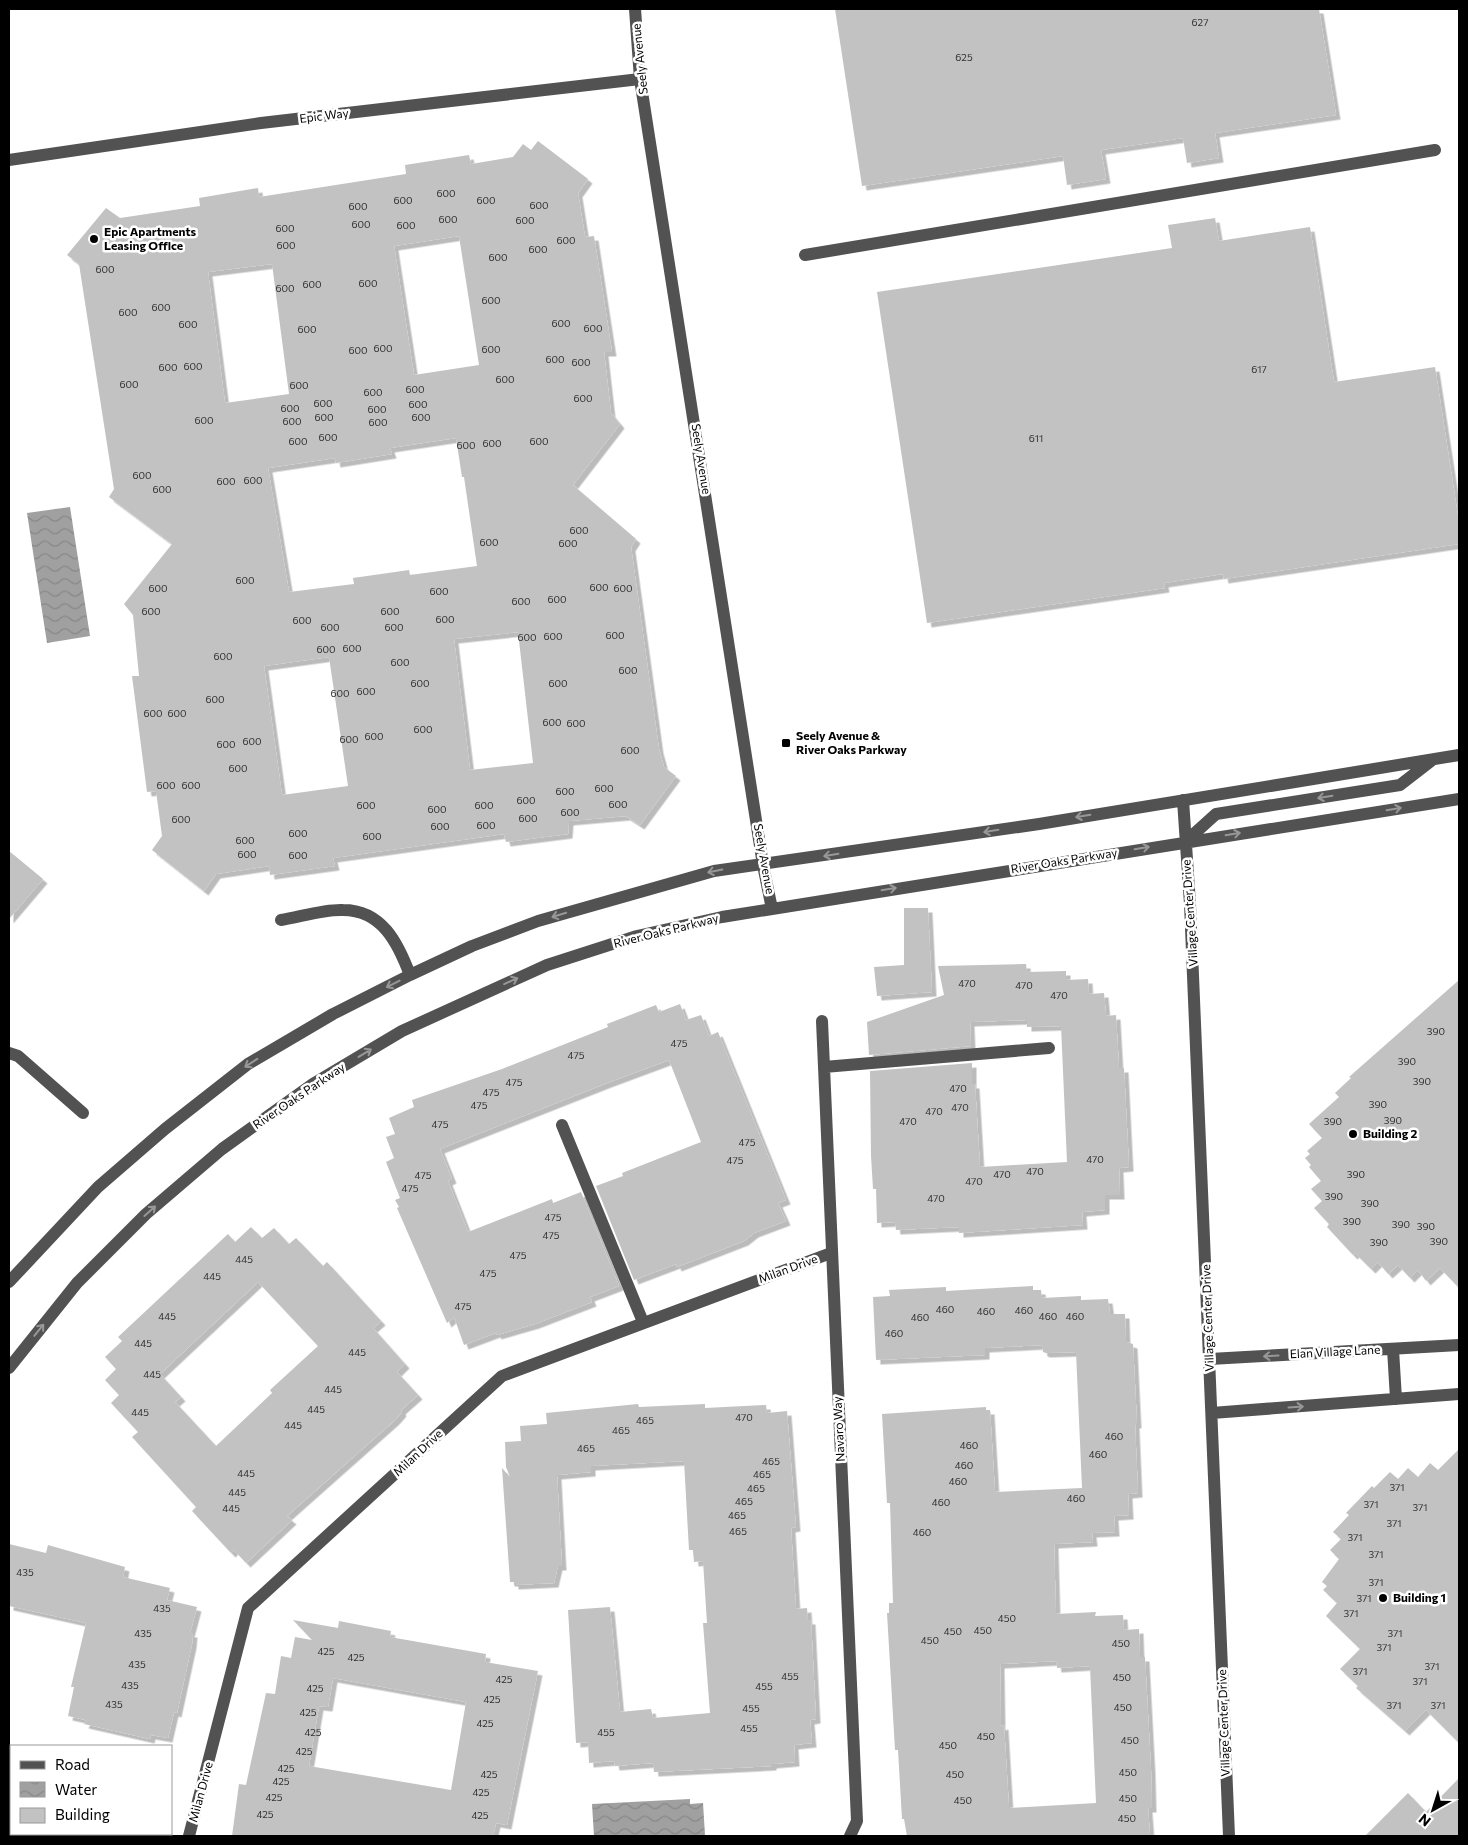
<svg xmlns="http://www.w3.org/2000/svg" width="1468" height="1845" font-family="Commissioner,sans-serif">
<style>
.water{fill:url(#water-waves)}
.building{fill:#c2c2c2;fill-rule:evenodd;filter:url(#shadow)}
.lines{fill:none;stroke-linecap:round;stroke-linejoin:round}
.minor{stroke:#525252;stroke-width:12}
.oneway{stroke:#979797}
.poi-dot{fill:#000;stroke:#fff;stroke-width:2}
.labels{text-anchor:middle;stroke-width:5;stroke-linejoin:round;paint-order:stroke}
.number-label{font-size:10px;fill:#303030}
.street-label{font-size:12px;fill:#000;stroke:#fff}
.poi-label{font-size:12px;font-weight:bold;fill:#000;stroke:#fff;text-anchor:start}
</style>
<defs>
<pattern id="water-waves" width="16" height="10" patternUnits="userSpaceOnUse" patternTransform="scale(1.25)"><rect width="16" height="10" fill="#a0a0a0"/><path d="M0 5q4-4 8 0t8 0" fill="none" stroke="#888"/></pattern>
<filter id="shadow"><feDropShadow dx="4.5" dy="4.5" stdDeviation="0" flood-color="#0004"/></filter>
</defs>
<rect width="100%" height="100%" fill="#fff"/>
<path class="water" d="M 70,507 L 90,636 L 47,643 L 27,513 Z
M 690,1799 L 690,1804 L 703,1803 L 705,1835 L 594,1836 L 592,1804 Z"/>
<path class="building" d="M 835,9 L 1319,9 L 1336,115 L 1215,133 L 1219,158 L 1187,163 L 1183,138 L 1101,150 L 1106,179 L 1067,185 L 1063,156 L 862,186 Z
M 538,141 L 588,179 L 578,193 L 585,237 L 594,236 L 612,352 L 604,352 L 611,413 L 620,424 L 573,485 L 636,539 L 631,547 L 659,749 L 664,767 L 676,776 L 640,825 L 626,816 L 569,821 L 568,834 L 506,842 L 504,834 L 333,858 L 335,866 L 270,875 L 269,866 L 216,874 L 204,891 L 152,850 L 162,836 L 156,791 L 147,792 L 132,676 L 139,676 L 133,615 L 124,604 L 172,544 L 109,497 L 114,489 L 79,264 L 67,255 L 106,208 L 120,218 L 200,206 L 199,198 L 258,188 L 259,197 L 406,174 L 405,165 L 469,155 L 471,164 L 513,157 L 523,144 L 531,150 ZM 459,236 L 479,365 L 414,375 L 394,246 ZM 272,264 L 289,394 L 225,403 L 208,272 ZM 456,438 L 462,477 L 464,477 L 477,566 L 410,575 L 409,570 L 353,578 L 354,584 L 289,592 L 268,468 L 335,458 L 336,463 L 392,454 L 390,448 ZM 518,632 L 533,763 L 470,770 L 454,639 ZM 329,657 L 348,786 L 282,795 L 264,666 Z
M 1215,218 L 1219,241 L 1310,227 L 1334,382 L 1435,367 L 1459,523 L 1459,544 L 1224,579 L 1223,574 L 1164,583 L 1165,588 L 927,623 L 877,292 L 1172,248 L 1168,225 Z
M 9,851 L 43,879 L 9,919 Z
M 904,908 L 928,908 L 932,992 L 877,996 L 874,967 L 904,965 Z
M 1026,964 L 1027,972 L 1066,971 L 1066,980 L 1088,979 L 1089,994 L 1104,993 L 1106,1016 L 1116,1015 L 1119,1068 L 1124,1068 L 1129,1167 L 1119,1168 L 1120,1195 L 1105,1195 L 1105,1210 L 1082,1212 L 1083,1225 L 959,1233 L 959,1227 L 896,1230 L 895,1222 L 877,1223 L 876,1189 L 873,1189 L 871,1156 L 870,1071 L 972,1063 L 972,1084 L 975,1084 L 980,1167 L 1067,1162 L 1061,1026 L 1027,1027 L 1027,1020 L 970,1022 L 971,1046 L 869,1055 L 867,1022 L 944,995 L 938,966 Z
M 1459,980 L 1459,1288 L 1440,1268 L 1426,1281 L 1418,1270 L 1410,1278 L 1398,1265 L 1388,1274 L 1378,1262 L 1371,1269 L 1355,1253 L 1353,1255 L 1327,1227 L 1329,1224 L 1314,1208 L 1322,1201 L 1311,1189 L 1321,1181 L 1309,1167 L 1311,1165 L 1305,1158 L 1310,1154 L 1307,1151 L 1322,1138 L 1309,1124 L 1339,1097 L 1335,1093 L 1351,1078 L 1349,1077 Z
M 680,1004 L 686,1020 L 701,1015 L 709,1036 L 718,1032 L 786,1200 L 778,1203 L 786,1221 L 754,1233 L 744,1241 L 677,1267 L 676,1264 L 634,1280 L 596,1186 L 623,1176 L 622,1173 L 701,1142 L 669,1060 L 607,1083 L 440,1149 L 452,1179 L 448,1181 L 468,1232 L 552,1199 L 553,1203 L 581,1192 L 619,1286 L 590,1297 L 592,1302 L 535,1324 L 497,1335 L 496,1333 L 464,1345 L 454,1317 L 447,1323 L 397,1208 L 399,1207 L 395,1200 L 400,1198 L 386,1162 L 394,1158 L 386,1137 L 395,1134 L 389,1118 L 414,1107 L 412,1100 L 502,1069 L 608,1027 L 607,1024 L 656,1005 L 659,1012 Z
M 251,1227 L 262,1238 L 274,1228 L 289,1244 L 296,1238 L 323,1266 L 327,1262 L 381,1321 L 373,1328 L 405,1364 L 397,1372 L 418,1395 L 401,1410 L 402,1412 L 395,1420 L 287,1516 L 292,1520 L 246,1563 L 234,1550 L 231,1553 L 192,1511 L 196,1507 L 132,1437 L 138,1432 L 111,1403 L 119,1395 L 105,1380 L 116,1369 L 105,1357 L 122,1341 L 118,1337 L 228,1234 L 235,1242 ZM 258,1282 L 318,1346 L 270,1390 L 272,1393 L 216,1446 L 175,1402 L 181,1397 L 160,1374 Z
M 1033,1286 L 1033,1290 L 1041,1290 L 1042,1298 L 1081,1296 L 1081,1300 L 1108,1299 L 1110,1314 L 1125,1314 L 1126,1342 L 1133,1344 L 1137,1424 L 1135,1424 L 1138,1493 L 1128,1494 L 1129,1515 L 1114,1516 L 1115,1532 L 1092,1533 L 1093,1542 L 1054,1544 L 1056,1614 L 1096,1612 L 1095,1616 L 1123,1615 L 1124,1630 L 1139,1629 L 1140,1657 L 1145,1657 L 1151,1770 L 1152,1808 L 1148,1808 L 1150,1836 L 907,1836 L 904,1819 L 902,1819 L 898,1750 L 895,1750 L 887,1613 L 889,1613 L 889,1603 L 893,1603 L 890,1503 L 887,1503 L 882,1414 L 986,1407 L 986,1410 L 990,1410 L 995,1492 L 1082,1488 L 1076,1352 L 1046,1353 L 1043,1352 L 1042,1345 L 985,1348 L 985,1355 L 876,1360 L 873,1297 L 890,1296 L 889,1290 L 946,1287 L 946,1291 ZM 1056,1661 L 1057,1668 L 1090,1666 L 1096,1803 L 1009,1808 L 1004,1725 L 1001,1726 L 1000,1664 Z
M 638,1404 L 639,1407 L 705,1404 L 705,1408 L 766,1405 L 767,1413 L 787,1411 L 796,1527 L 791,1528 L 796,1609 L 807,1608 L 808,1620 L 811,1620 L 816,1719 L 810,1720 L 812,1743 L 794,1745 L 795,1762 L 772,1764 L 772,1766 L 654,1772 L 653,1763 L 615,1766 L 614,1761 L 589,1763 L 588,1742 L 576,1743 L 568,1610 L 610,1607 L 620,1712 L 651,1709 L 653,1718 L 710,1713 L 703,1623 L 707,1623 L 703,1561 L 694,1562 L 693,1550 L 689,1550 L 684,1461 L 591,1466 L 591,1472 L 557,1475 L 562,1566 L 558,1566 L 554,1583 L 514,1585 L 514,1582 L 510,1582 L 502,1468 L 510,1477 L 506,1467 L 505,1442 L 521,1441 L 520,1426 L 547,1424 L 546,1413 Z
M 1459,1449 L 1459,1743 L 1426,1710 L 1405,1731 L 1356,1688 L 1358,1686 L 1340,1669 L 1360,1649 L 1326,1616 L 1337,1603 L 1323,1590 L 1327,1586 L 1322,1582 L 1339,1559 L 1330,1550 L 1341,1539 L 1333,1532 L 1349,1515 L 1346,1513 L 1372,1486 L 1374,1488 L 1390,1472 L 1398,1479 L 1408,1468 L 1418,1477 L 1430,1463 L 1438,1470 Z
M 9,1544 L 46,1553 L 48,1545 L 125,1567 L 123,1577 L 170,1588 L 167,1600 L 197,1607 L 190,1633 L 193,1633 L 192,1644 L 177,1713 L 174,1712 L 168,1738 L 151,1735 L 150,1739 L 84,1724 L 86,1720 L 68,1716 L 74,1687 L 71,1687 L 86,1623 L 9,1606 Z
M 293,1620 L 338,1628 L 339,1621 L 391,1631 L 390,1637 L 486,1654 L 485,1662 L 538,1671 L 507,1825 L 496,1823 L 493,1836 L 232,1836 L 239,1784 L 246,1785 L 266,1693 L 275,1694 L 281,1656 L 291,1658 L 295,1637 L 312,1640 ZM 333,1678 L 466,1702 L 451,1790 L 309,1766 L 319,1706 L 328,1707 Z
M 1459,1778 L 1459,1836 L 1365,1836 L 1408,1793 L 1426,1812 Z"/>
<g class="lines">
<path class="minor" d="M 635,9 L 640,79 L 763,865 L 772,909
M 9,160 L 261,123 L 640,79
M 805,255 L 1435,150
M 1183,800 L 1190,904 L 1229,1836
M 1185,842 L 1216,814 L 1400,785 L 1431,761
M 281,920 C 300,917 324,909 343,910 C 382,910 398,943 410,975
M 822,1021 L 857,1821 L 850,1836
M 9,1053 L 18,1056 L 83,1113
M 824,1067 L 1049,1048
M 562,1125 L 643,1322
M 9,1282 L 98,1187 L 165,1129 L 248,1064 L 333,1014 L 410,975 L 472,946 L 538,921 L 714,871 L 1039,824 L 1459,755
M 1393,1349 L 1396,1399
M 1210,1359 L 1459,1345
M 9,1368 L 77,1283 L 146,1214 L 222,1149 L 313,1084 L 402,1031 L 547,965 L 637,936 L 722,917 L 1459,799
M 1212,1413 L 1459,1394
M 189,1836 L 248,1608 L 502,1376 L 831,1253"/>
</g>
<defs><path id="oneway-shaft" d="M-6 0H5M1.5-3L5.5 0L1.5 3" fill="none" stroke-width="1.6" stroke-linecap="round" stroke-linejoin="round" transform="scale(1.25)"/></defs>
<g class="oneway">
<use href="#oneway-shaft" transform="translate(1325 797) rotate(171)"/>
<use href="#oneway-shaft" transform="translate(1394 809) rotate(-9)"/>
<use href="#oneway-shaft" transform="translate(1083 816) rotate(171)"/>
<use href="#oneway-shaft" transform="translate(991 831) rotate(171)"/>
<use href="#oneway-shaft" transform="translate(1233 834) rotate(-9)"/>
<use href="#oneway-shaft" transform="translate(1142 848) rotate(-9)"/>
<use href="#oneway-shaft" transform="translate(831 855) rotate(171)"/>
<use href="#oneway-shaft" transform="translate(715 871) rotate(169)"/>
<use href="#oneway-shaft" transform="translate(889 889) rotate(-9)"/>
<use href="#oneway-shaft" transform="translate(559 915) rotate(163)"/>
<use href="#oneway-shaft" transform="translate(511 981) rotate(-24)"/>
<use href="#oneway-shaft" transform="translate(393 984) rotate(153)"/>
<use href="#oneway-shaft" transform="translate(365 1053) rotate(-31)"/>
<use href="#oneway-shaft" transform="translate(251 1063) rotate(147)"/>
<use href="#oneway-shaft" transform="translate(150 1211) rotate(-42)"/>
<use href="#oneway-shaft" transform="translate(39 1330) rotate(-51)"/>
<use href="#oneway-shaft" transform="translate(1271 1356) rotate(177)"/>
<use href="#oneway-shaft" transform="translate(1296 1407) rotate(-4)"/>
</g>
<g class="poi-dot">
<circle cx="94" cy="239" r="5"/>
<rect x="781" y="738" width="10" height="10" rx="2.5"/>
<circle cx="1353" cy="1134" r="5"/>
<circle cx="1383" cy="1598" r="5"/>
</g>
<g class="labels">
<g class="number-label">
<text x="1200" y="26">627</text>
<text x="964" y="61">625</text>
<text x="446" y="197">600</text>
<text x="403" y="204">600</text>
<text x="486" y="204">600</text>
<text x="539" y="209">600</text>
<text x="358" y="210">600</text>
<text x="448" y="223">600</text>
<text x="525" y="224">600</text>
<text x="361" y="228">600</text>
<text x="406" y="229">600</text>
<text x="285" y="232">600</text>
<text x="566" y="244">600</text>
<text x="286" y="249">600</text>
<text x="538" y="253">600</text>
<text x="498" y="261">600</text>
<text x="105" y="273">600</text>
<text x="368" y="287">600</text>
<text x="312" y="288">600</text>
<text x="285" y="292">600</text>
<text x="491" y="304">600</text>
<text x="161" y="311">600</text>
<text x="128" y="316">600</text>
<text x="561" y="327">600</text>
<text x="188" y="328">600</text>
<text x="593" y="332">600</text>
<text x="307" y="333">600</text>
<text x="383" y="352">600</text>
<text x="491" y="353">600</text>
<text x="358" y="354">600</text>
<text x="555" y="363">600</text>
<text x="581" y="366">600</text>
<text x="193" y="370">600</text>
<text x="168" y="371">600</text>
<text x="1259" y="373">617</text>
<text x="505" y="383">600</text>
<text x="129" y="388">600</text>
<text x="299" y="389">600</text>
<text x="415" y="393">600</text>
<text x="373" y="396">600</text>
<text x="583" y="402">600</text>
<text x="323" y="407">600</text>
<text x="418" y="408">600</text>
<text x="290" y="412">600</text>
<text x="377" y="413">600</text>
<text x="324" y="421">600</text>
<text x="421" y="421">600</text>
<text x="204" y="424">600</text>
<text x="292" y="425">600</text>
<text x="378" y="426">600</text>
<text x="328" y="441">600</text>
<text x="1036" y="442">611</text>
<text x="298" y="445">600</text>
<text x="539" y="445">600</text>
<text x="492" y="447">600</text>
<text x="466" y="449">600</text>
<text x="142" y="479">600</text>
<text x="253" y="484">600</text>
<text x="226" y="485">600</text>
<text x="162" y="493">600</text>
<text x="579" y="534">600</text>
<text x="489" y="546">600</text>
<text x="568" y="547">600</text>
<text x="245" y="584">600</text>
<text x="599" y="591">600</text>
<text x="158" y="592">600</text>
<text x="623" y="592">600</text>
<text x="439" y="595">600</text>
<text x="557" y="603">600</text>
<text x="521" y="605">600</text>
<text x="151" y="615">600</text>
<text x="390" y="615">600</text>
<text x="445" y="623">600</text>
<text x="302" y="624">600</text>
<text x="330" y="631">600</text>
<text x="394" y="631">600</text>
<text x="615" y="639">600</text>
<text x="553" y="640">600</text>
<text x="527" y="641">600</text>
<text x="352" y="652">600</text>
<text x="326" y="653">600</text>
<text x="223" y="660">600</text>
<text x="400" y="666">600</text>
<text x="628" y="674">600</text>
<text x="420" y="687">600</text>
<text x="558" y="687">600</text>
<text x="366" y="695">600</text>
<text x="340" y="697">600</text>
<text x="215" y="703">600</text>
<text x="153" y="717">600</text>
<text x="177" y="717">600</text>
<text x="552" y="726">600</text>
<text x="576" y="727">600</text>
<text x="423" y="733">600</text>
<text x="374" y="740">600</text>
<text x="349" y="743">600</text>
<text x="252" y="745">600</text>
<text x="226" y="748">600</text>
<text x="630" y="754">600</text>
<text x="238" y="772">600</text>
<text x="166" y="789">600</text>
<text x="191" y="789">600</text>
<text x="604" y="792">600</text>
<text x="565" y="795">600</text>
<text x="526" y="804">600</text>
<text x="618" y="808">600</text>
<text x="366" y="809">600</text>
<text x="484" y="809">600</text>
<text x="437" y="813">600</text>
<text x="570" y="816">600</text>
<text x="528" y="822">600</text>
<text x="181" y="823">600</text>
<text x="486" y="829">600</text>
<text x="440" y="830">600</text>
<text x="298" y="837">600</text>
<text x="372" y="840">600</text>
<text x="245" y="844">600</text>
<text x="247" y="858">600</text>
<text x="298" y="859">600</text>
<text x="967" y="987">470</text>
<text x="1024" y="989">470</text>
<text x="1059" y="999">470</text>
<text x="1436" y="1035">390</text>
<text x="679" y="1047">475</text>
<text x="576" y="1059">475</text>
<text x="1407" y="1065">390</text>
<text x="1422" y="1085">390</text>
<text x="514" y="1086">475</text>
<text x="958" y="1092">470</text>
<text x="491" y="1096">475</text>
<text x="1378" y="1108">390</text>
<text x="479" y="1109">475</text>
<text x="960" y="1111">470</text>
<text x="934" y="1115">470</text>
<text x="1393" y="1124">390</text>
<text x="908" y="1125">470</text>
<text x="1333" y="1125">390</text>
<text x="440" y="1128">475</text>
<text x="747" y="1146">475</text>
<text x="1095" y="1163">470</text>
<text x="735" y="1164">475</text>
<text x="1035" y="1175">470</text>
<text x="1002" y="1178">470</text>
<text x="1356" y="1178">390</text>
<text x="423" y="1179">475</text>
<text x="974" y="1185">470</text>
<text x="410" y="1192">475</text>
<text x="1334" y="1200">390</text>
<text x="936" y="1202">470</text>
<text x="1370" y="1207">390</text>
<text x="553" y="1221">475</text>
<text x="1352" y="1225">390</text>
<text x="1401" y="1228">390</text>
<text x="1426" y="1230">390</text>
<text x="551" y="1239">475</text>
<text x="1439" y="1245">390</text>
<text x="1379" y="1246">390</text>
<text x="518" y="1259">475</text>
<text x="244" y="1263">445</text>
<text x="488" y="1277">475</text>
<text x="212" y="1280">445</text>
<text x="463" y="1310">475</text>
<text x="945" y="1313">460</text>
<text x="1024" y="1314">460</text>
<text x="986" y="1315">460</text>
<text x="167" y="1320">445</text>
<text x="1048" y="1320">460</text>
<text x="1075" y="1320">460</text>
<text x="920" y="1321">460</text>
<text x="894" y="1337">460</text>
<text x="143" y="1347">445</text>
<text x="357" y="1356">445</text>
<text x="152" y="1378">445</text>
<text x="333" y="1393">445</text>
<text x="316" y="1413">445</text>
<text x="140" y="1416">445</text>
<text x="744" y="1421">470</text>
<text x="645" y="1424">465</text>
<text x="293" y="1429">445</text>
<text x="621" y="1434">465</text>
<text x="1114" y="1440">460</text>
<text x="969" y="1449">460</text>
<text x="586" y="1452">465</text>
<text x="1098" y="1458">460</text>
<text x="771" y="1465">465</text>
<text x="964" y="1469">460</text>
<text x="246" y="1477">445</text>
<text x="762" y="1478">465</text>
<text x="958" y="1485">460</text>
<text x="1397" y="1491">371</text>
<text x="756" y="1492">465</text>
<text x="237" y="1496">445</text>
<text x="1076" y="1502">460</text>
<text x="744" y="1505">465</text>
<text x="941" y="1506">460</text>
<text x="1371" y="1508">371</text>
<text x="1420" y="1511">371</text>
<text x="231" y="1512">445</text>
<text x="737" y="1519">465</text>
<text x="1394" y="1527">371</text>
<text x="738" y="1535">465</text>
<text x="922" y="1536">460</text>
<text x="1355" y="1541">371</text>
<text x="1376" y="1558">371</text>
<text x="25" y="1576">435</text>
<text x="1376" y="1586">371</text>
<text x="1364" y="1602">371</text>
<text x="162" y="1612">435</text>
<text x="1351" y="1617">371</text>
<text x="1007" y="1622">450</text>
<text x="983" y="1634">450</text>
<text x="953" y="1635">450</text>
<text x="143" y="1637">435</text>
<text x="1395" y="1637">371</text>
<text x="930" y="1644">450</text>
<text x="1121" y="1647">450</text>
<text x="1384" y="1651">371</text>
<text x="326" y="1655">425</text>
<text x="356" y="1661">425</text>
<text x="137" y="1668">435</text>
<text x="1432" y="1670">371</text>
<text x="1360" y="1675">371</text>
<text x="790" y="1680">455</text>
<text x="1122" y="1681">450</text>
<text x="504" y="1683">425</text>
<text x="1420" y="1685">371</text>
<text x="130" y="1689">435</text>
<text x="764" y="1690">455</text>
<text x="315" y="1692">425</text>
<text x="492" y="1703">425</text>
<text x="114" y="1708">435</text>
<text x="1394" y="1709">371</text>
<text x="1438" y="1709">371</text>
<text x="1123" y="1711">450</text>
<text x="751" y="1712">455</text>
<text x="308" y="1716">425</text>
<text x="485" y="1727">425</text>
<text x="749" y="1732">455</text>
<text x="313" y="1736">425</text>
<text x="606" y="1736">455</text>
<text x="986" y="1740">450</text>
<text x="1130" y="1744">450</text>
<text x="948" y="1749">450</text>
<text x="304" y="1755">425</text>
<text x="286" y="1772">425</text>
<text x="1128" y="1776">450</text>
<text x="489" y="1778">425</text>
<text x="955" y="1778">450</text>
<text x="281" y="1785">425</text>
<text x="481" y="1796">425</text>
<text x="274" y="1801">425</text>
<text x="1128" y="1802">450</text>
<text x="963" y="1804">450</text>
<text x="265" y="1818">425</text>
<text x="480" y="1819">425</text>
<text x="1127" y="1822">450</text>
</g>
<g class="street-label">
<text transform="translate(640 59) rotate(-96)" y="4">Seely Avenue</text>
<text transform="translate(324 116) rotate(-7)" y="4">Epic Way</text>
<text transform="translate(701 459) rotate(81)" y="4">Seely Avenue</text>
<text transform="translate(764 859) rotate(80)" y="4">Seely Avenue</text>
<text transform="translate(1064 861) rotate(-9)" y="4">River Oaks Parkway</text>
<text transform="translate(1190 913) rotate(-94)" y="4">Village Center Drive</text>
<text transform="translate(666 931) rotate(-14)" y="4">River Oaks Parkway</text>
<text transform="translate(299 1096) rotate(-34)" y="4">River Oaks Parkway</text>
<text transform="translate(788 1269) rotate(-20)" y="4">Milan Drive</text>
<text transform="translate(1208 1318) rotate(-92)" y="4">Village Center Drive</text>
<text transform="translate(1335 1352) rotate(-3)" y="4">Elan Village Lane</text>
<text transform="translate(839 1429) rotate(-93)" y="4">Navaro Way</text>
<text transform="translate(418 1453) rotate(-43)" y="4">Milan Drive</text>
<text transform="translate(1224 1723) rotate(-92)" y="4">Village Center Drive</text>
<text transform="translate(201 1792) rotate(-75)" y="4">Milan Drive</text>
</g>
<g class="poi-label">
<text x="104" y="236">Epic Apartments<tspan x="104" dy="14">Leasing Office</tspan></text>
<text x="796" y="740">Seely Avenue &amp;<tspan x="796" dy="14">River Oaks Parkway</tspan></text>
<text x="1363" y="1138">Building 2</text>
<text x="1393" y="1602">Building 1</text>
</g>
</g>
<rect width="1468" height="1845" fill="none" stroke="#000000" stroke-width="20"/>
<rect x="10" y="1745" width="162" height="90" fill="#ffffff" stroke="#999999"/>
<rect x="20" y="1761" width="25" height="8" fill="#525252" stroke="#999999"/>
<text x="55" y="1770" font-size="15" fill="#000000">Road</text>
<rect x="20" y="1782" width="25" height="15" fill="url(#water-waves)" stroke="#999999"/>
<text x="55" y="1795" font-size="15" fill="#000000">Water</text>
<rect x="20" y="1808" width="25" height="15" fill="#c2c2c2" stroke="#999999"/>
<text x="55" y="1820" font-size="15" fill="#000000">Building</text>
<g transform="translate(1433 1810) rotate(219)" stroke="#ffffff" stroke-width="4" paint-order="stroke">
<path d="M0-4L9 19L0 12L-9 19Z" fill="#000000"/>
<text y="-8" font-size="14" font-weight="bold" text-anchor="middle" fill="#000000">N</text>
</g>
</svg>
